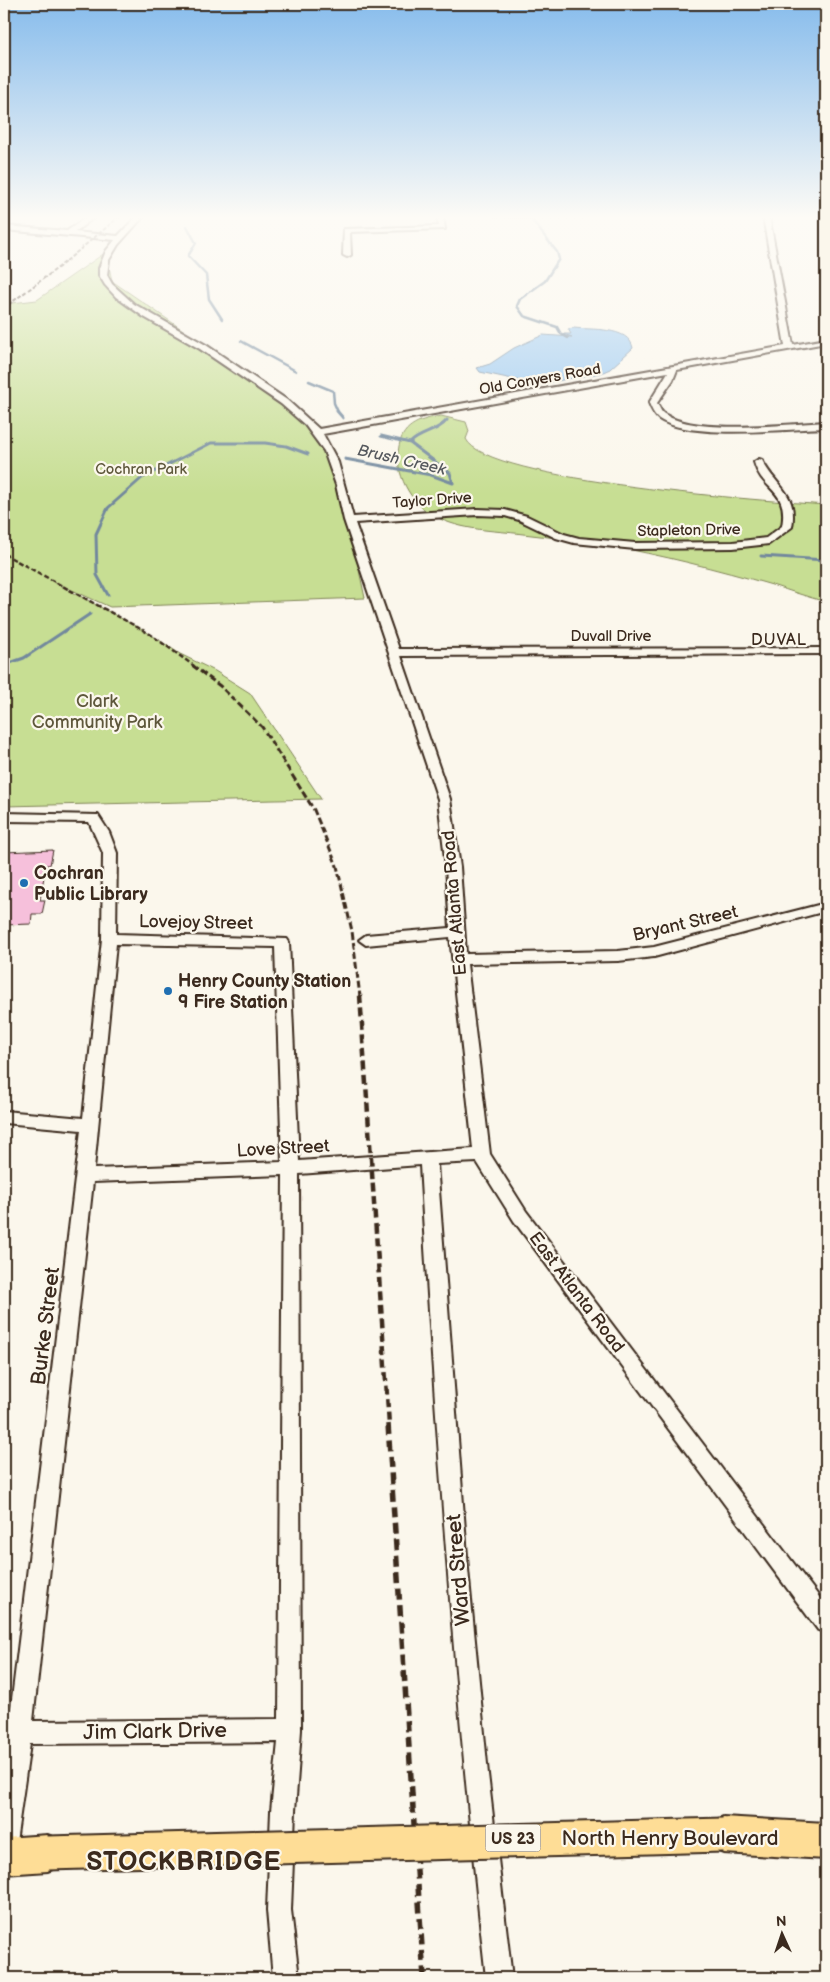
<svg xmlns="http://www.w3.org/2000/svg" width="830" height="1982" font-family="'Balsamiq Sans',sans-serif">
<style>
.green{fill:#c7de93;stroke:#818458}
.water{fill:#96c7f2;stroke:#72889d}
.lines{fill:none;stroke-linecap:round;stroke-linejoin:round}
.stream-far1{stroke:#72889d;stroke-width:2.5}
.stream{stroke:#72889d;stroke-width:3}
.building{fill:#f6c0db;stroke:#3b2a1e}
.minor-casing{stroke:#3b2a1e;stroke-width:4}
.highway-casing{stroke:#3b2a1e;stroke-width:4}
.minor{fill:#fbf7ec;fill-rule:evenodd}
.highway{fill:#fedd96;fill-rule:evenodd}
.rail-far4{stroke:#3b2a1e;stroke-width:2;stroke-dasharray:4 2;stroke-linecap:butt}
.rail-far3{stroke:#3b2a1e;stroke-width:2.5;stroke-dasharray:5 2.5;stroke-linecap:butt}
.rail-far2{stroke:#3b2a1e;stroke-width:3;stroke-dasharray:7 3;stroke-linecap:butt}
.rail-far1{stroke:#3b2a1e;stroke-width:4.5;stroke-dasharray:9 4.5;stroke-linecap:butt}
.rail{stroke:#3b2a1e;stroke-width:5.5;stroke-dasharray:11 5.5;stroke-linecap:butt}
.highway-bridge-casing{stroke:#3b2a1e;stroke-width:37;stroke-linecap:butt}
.highway-bridge{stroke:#fedd96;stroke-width:33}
.poi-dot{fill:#1f6fb2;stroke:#fbf7ec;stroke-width:2}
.labels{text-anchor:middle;stroke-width:4.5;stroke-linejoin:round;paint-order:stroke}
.far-street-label{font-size:15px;fill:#3b2a1e;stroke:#fbf7ec}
.far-park-label{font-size:15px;fill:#5e573b;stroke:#fbf7ec}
.far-water-label{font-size:16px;font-style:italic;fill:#56595e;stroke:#fbf7ec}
.far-neighbourhood-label{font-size:16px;letter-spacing:1px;fill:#3b2a1e;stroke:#fbf7ec}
.shield{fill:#fbf7ec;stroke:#75685c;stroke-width:1}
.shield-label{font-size:16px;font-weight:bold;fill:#3b2a1e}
.park-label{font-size:18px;fill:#5e573b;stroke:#fbf7ec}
.poi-label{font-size:18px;font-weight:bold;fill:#3b2a1e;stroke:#fbf7ec;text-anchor:start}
.street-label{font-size:18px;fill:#3b2a1e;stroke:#fbf7ec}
.near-street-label{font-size:21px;fill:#3b2a1e;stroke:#fbf7ec}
.near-district-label{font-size:26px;font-weight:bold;letter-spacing:1px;fill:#3b2a1e;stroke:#fbf7ec}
</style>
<rect width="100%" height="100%" fill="#fbf7ec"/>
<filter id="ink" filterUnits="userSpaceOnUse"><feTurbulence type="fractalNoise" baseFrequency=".02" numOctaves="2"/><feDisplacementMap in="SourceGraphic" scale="10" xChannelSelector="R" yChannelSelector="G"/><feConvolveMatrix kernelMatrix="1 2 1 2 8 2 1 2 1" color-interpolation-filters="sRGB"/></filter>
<g filter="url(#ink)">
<path class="green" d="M 106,252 L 112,281 L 286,401 L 322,431 L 338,473 L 365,598 L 110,607 L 52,581 L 150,634 L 180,654 L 215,671 L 250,693 L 321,799 L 4,806 L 4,304 L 37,300 Z
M 441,416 L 466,422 L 469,431 L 466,439 C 486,482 772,501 826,505 L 826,602 C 808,597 790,591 772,585 C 717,569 661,555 606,545 C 578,541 551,537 523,534 C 493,530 462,531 434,516 C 410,503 394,473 399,446 C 403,424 422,419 441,416 Z"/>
<path class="water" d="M 577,216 L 583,218 L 528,219 L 494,217 Z
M 574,328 C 589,330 629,326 633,348 L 610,369 L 601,373 L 546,383 L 526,382 L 480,372 L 477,368 L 490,364 L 514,348 L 543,335 L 572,337 L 563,334 L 571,334 L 568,329 Z"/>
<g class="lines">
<path class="stream-far1" d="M 531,219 L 557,252 L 559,259 L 545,281 L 520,299 L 517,306 L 524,316 L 557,327 L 561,334 L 568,338
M 187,226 L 196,243 L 188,256 L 206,275 L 209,299 L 222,319
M 241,341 L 296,371
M 309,381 L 333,391 L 334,403 L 338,412"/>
<path class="stream" d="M 337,411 L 343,418
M 381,436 L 410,443 L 450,473 L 453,483
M 410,443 C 420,432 438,432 447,420
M 345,459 L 431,475 L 453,483
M 761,556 L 826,560
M 108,595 L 97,575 L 96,534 L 108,508 L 142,478 L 211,443 L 265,443 L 286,446 L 308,454
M 4,665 L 24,658 L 90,614"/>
</g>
<path class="building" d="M 53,850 L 50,865 L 46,865 L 40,900 L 45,900 L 42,914 L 32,914 L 31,924 L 4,925 L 4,852 Z"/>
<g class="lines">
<g class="minor-casing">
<path id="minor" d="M 88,216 L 96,216 L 75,232 L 118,236 L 137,216 L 144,216 L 118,245 L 109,260 L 107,275 L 112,284 L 134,304 L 206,345 L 287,400 L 319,429 L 785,346 L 763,216 L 769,216 L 793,345 L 826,339 L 826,343 L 677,370 L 673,380 L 657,403 C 660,408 661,413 666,415 C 697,435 788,424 826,422 L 826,428 C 787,429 690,440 659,419 C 654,415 651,408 649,403 L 668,372 L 323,434 L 338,462 L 353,517 L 477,509 L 505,510 L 527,516 L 564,534 L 579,538 L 635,543 L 733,542 L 766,538 L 782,526 C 789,488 762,492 754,462 L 759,459 L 762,460 C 776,488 798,492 792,527 L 769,544 L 733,548 L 635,549 L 574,543 L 556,538 L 519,520 L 505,516 L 477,515 L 355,523 L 399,649 L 826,648 L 826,654 L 401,656 L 450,799 L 460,867 L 466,954 L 618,951 L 654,947 L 826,903 L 826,911 L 654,957 L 618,961 L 467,964 L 490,1154 L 526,1211 L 826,1606 L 826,1633 L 818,1630 L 514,1221 L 477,1162 L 437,1164 L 468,1569 L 488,1774 L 512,1978 L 486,1978 C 456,1708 436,1437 420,1165 L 299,1174 L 301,1730 L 295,1811 L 291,1910 L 299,1978 L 273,1978 L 267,1910 L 271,1811 L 278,1742 L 30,1744 L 16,1842 L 12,1850 L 4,1854 L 4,1765 L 81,1130 L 4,1123 L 4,1111 L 83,1118 L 102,939 L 103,853 L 89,822 L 4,821 L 4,813 L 98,815 L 109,832 L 117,853 L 116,934 L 287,939 L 289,942 L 299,1161 L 473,1149 L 450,937 L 366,945 L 359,940 L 366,935 L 450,928 L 446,867 L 438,799 L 344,520 L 336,485 L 324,451 L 305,425 L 281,404 L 200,349 L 144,317 L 116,297 L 105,285 L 99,275 L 99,268 L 106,251 L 115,240 L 4,230 L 4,226 L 67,231 ZM 116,944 L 275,947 L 282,1162 L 94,1169 ZM 283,1175 L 279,1719 L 33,1721 L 93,1182 Z
M 437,216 L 443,216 L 445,229 L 350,232 L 351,255 L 347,257 L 343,255 L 344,229 L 439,226 Z"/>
</g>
<g class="highway-casing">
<path id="highway" d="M 723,1817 L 826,1823 L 826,1859 L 723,1853 L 710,1848 L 705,1835 L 710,1822 Z
M 48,1835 L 61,1840 L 66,1853 L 61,1866 L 48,1871 L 4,1874 L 4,1838 Z"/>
</g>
<use href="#minor" class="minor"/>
<use href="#highway" class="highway"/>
<path class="rail-far4" d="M 4,308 L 59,267 L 120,216"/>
<path class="rail-far3" d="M 4,554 L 150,634 L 194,666"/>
<path class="rail-far2" d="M 192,665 L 220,686 L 262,727 L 314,810 L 337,866 L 352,931 L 360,997"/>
<path class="rail-far1" d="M 360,995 L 389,1425"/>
<path class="rail" d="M 388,1424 L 424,1978"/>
<g class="highway-bridge-casing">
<path id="highway-bridge" d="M 48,1853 L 723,1835"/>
</g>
<use href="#highway-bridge" class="highway-bridge"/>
</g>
</g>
<linearGradient id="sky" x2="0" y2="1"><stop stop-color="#87bcec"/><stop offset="0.44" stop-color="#fdfbf6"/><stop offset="1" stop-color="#fdfbf6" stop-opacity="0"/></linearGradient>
<rect width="830" height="494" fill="url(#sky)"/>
<g class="poi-dot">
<circle cx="24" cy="883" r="5"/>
<circle cx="168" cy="991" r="5"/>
</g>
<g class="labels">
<g class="far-street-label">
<text transform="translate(540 379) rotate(-10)" y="5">Old Conyers Road</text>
<text transform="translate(432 500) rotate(-4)" y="5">Taylor Drive</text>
<text transform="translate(689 530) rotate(-1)" y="5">Stapleton Drive</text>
<text x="611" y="641">Duvall Drive</text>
</g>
<g class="far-park-label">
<text x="141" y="474">Cochran Park</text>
</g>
<g class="far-water-label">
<text transform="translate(402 459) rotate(13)" y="6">Brush Creek</text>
</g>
<g class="far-neighbourhood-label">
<text x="779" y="645">DUVAL</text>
</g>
<rect class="shield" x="485.5" y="1824.5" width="55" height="27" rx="4"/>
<g class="shield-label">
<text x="513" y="1844">US 23</text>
</g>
<g class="park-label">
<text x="97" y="707">Clark<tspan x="97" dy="21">Community Park</tspan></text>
</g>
<g class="poi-label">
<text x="34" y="879">Cochran<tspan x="34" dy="21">Public Library</tspan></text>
<text x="178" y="987">Henry County Station<tspan x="178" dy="21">9 Fire Station</tspan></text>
</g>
<g class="street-label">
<text transform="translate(454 903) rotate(-95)" y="6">East Atlanta Road</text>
<text transform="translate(196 922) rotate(1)" y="6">Lovejoy Street</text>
<text transform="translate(685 923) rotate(-13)" y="6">Bryant Street</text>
<text transform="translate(283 1148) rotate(-3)" y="6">Love Street</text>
<text transform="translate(577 1292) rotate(53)" y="6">East Atlanta Road</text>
</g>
<g class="near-street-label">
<text transform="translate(45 1326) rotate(-83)" y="7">Burke Street</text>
<text transform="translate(458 1570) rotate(-95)" y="7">Ward Street</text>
<text transform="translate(155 1731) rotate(-1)" y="7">Jim Clark Drive</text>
<text x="670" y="1845">North Henry Boulevard</text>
</g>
<g class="near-district-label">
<text x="184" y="1870">STOCKBRIDGE</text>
</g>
</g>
<rect width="830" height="1982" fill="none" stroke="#fbf7ec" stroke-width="20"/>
<rect x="10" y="10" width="810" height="1962" fill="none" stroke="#3b2a1e" stroke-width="2" filter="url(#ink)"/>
<g transform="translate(782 1934) rotate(357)" stroke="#fbf7ec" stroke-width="4" paint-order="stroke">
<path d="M0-4L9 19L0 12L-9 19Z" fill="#3b2a1e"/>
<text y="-8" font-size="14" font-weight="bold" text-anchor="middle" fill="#3b2a1e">N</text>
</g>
</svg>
